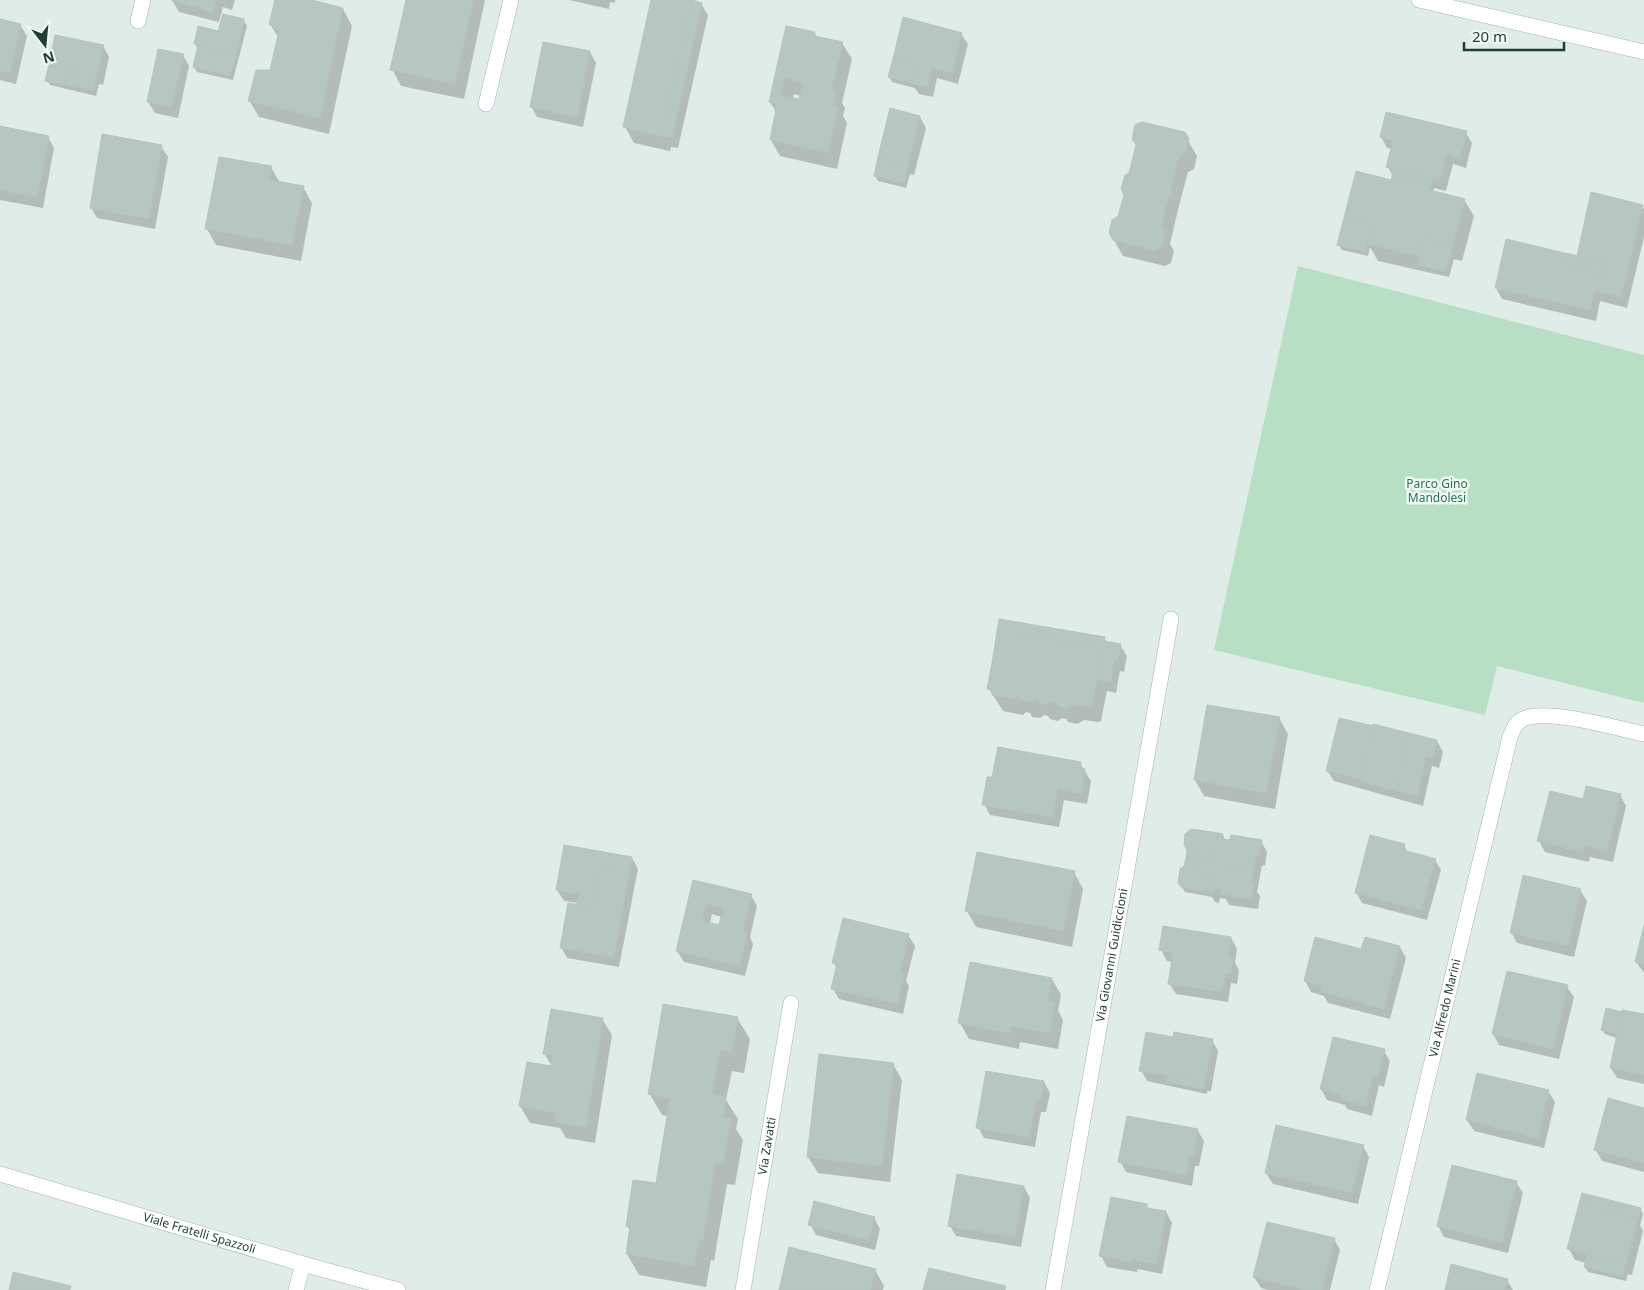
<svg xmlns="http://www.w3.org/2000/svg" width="1644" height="1290" font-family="'Noto Sans',sans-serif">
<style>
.green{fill:#b7dfc4}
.shadow{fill:#0003;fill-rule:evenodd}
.building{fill:#b5c7c0;stroke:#b2c6bf;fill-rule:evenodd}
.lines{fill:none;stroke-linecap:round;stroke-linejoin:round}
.street-casing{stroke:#a2b4af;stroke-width:16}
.secondary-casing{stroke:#9db9b0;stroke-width:16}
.street{stroke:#fff;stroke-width:15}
.secondary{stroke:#fff;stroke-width:15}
.labels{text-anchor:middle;stroke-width:5;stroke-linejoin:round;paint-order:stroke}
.park-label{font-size:12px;fill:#277749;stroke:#f1f8f5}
.street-label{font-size:12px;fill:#1f3e37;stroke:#f1f8f5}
</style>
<rect width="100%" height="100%" fill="#e0ece7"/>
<path class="green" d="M 1298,266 L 1644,355 L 1644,703 L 1497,666 L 1485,715 L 1214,650 Z"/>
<path class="shadow" d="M 172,0 L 235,0 L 232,10 L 223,7 L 219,22 L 179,12 Z
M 277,0 L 308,0 L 343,9 L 352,26 L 329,134 L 259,117 L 249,100 L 271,71 L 279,39 L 270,24 Z
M 407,0 L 485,0 L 464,99 L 401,86 L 392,69 Z
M 569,0 L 615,0 L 615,3 L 610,2 L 609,9 Z
M 653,0 L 684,0 L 701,4 L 708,15 L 678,148 L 671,147 L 670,151 L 634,143 L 625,127 Z
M 224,16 L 244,21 L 247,26 L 233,80 L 197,72 L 194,67 L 198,49 L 195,44 L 219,32 Z
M 0,21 L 20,25 L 27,36 L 16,84 L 0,80 Z
M 786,27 L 815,33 L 817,38 L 842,43 L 852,59 L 842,103 L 845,108 L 843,116 L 847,123 L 837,169 L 780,156 L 771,140 L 777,113 L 770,102 ZM 794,94 L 801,96 L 800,101 L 792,99 Z
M 961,34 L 968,44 L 958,84 L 937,78 L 933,97 L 919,94 L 915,88 L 892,82 L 889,77 Z
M 103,46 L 109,57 L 103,85 L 99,84 L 96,96 L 50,85 L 47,80 Z
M 590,52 L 596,63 L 583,127 L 537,117 L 531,106 Z
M 183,55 L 189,66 L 178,118 L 155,113 L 148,102 Z
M 920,117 L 926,128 L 914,175 L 910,174 L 906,188 L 878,181 L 875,176 Z
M 0,127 L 48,137 L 54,148 L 43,208 L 0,200 Z
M 1466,133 L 1472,143 L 1466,168 L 1453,164 L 1446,191 L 1434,188 L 1433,192 L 1464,200 L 1474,216 L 1462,261 L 1454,259 L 1449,277 L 1378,261 L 1370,247 L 1368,256 L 1342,250 L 1339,245 L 1392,182 L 1393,176 L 1388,167 L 1392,149 L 1387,148 L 1381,137 Z
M 1184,134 L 1197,156 L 1194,169 L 1188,172 L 1178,210 L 1170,244 L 1174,251 L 1171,263 L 1165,266 L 1123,256 L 1110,233 L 1119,217 Z
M 161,146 L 168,157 L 155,229 L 97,218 L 91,207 Z
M 271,167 L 280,183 L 303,187 L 312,203 L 301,261 L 216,245 L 207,229 Z
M 1642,206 L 1644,209 L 1644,237 L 1627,308 L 1600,301 L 1596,321 L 1502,299 L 1496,288 L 1578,257 Z
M 1104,638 L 1107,643 L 1120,645 L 1127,656 L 1124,672 L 1120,671 L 1116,693 L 1107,691 L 1101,721 L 1097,722 L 1084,720 L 1077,724 L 1068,722 L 1066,719 L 1062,718 L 1058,721 L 1050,719 L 1048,716 L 1044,715 L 1040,718 L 1032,717 L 1030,713 L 1026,712 L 1023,715 L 1003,711 L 989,689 Z
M 1279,718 L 1288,734 L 1275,809 L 1204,796 L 1195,780 Z
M 1340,720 L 1437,741 L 1443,752 L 1439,768 L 1432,766 L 1423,806 L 1334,781 L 1327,770 Z
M 1080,763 L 1091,781 L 1087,804 L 1064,800 L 1059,827 L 990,815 L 984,804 Z
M 1620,795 L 1626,806 L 1613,862 L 1590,857 L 1589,862 L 1545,852 L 1539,841 L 1584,801 Z
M 1222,835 L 1226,841 L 1261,841 L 1267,852 L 1265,866 L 1262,865 L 1257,892 L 1260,896 L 1258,909 L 1229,905 L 1226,899 L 1220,898 L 1219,903 L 1215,902 L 1212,897 L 1185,892 L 1179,882 Z
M 1404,845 L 1408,853 L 1435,860 L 1441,870 L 1427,920 L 1362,903 L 1356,892 Z
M 632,858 L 638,869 L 619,967 L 567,958 L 561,947 L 578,903 L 564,901 L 557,890 Z
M 1074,872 L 1083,889 L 1072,947 L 976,927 L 967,911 Z
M 694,882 L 751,895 L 757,906 L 750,937 L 753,944 L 745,976 L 684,962 L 677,951 ZM 712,914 L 722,917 L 720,927 L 710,924 Z
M 1580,890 L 1587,901 L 1574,957 L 1517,943 L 1511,932 Z
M 1644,930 L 1644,973 L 1636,962 Z
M 908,935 L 915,946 L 906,981 L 909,986 L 903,1014 L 839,999 L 833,989 L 837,969 L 834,963 Z
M 1231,938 L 1237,949 L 1235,963 L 1239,970 L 1237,984 L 1231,983 L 1228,1002 L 1176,994 L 1169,983 L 1172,962 L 1167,961 L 1161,950 Z
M 1400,947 L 1406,958 L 1390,1019 L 1328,1003 L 1324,996 L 1311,992 L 1305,981 L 1362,950 Z
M 1052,979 L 1061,995 L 1058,1010 L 1063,1020 L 1058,1049 L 1020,1042 L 1019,1049 L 969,1039 L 960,1023 Z
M 1567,987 L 1574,997 L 1559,1059 L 1499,1045 L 1493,1034 Z
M 1621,1013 L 1644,1015 L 1644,1084 L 1617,1078 L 1611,1068 L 1617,1038 L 1605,1034 L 1602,1029 Z
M 737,1018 L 750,1039 L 744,1073 L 732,1071 L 726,1100 L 738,1119 L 736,1129 L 743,1140 L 735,1185 L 727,1184 L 714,1261 L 711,1260 L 706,1287 L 639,1275 L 627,1254 L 631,1232 L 627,1226 L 634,1181 L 657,1185 L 668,1116 L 662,1115 L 649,1093 Z
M 602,1019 L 612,1035 L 595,1143 L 566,1138 L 560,1128 L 530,1123 L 520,1106 L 528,1063 L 553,1068 L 544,1053 Z
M 1174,1038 L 1212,1040 L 1218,1051 L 1211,1091 L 1207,1091 L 1207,1094 L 1147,1081 L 1141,1070 Z
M 1384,1051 L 1390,1061 L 1384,1087 L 1379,1085 L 1372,1116 L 1347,1109 L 1345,1105 L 1327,1100 L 1321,1089 Z
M 893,1064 L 902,1080 L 890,1182 L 818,1173 L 808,1157 Z
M 1044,1082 L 1050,1093 L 1046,1112 L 1041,1112 L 1035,1147 L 984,1138 L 978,1127 Z
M 1548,1091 L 1555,1102 L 1544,1148 L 1474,1131 L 1467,1120 Z
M 1644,1109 L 1644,1172 L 1602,1161 L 1596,1150 Z
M 1198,1131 L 1204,1141 L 1199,1166 L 1195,1166 L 1192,1186 L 1126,1172 L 1120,1161 Z
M 1363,1146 L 1369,1157 L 1358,1204 L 1273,1184 L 1266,1173 Z
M 1516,1182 L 1523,1193 L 1508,1253 L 1444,1237 L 1438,1226 Z
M 1024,1187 L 1030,1198 L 1021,1247 L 956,1236 L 950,1226 Z
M 1147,1205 L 1149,1209 L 1166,1212 L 1172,1223 L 1162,1274 L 1138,1269 L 1137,1272 L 1107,1267 L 1101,1256 Z
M 1640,1209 L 1643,1214 L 1640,1225 L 1643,1231 L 1632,1275 L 1628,1274 L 1626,1281 L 1588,1272 L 1585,1267 L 1586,1263 L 1575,1260 L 1569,1249 Z
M 874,1218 L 880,1229 L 875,1250 L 816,1235 L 810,1224 Z
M 1334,1239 L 1340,1250 L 1330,1290 L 1268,1290 L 1261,1288 L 1254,1277 Z
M 875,1270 L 884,1286 L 883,1290 L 780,1290 Z
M 1507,1280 L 1513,1290 L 1446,1290 Z"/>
<path class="building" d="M 171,0 L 216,0 L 213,12 Z
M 275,0 L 312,0 L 343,8 L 320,118 L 248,101 L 256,70 L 270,70 L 279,31 L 269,24 Z
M 406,0 L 473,0 L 455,84 L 390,70 Z
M 651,0 L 692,0 L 661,136 L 623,127 Z
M 692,0 L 702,3 L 672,138 L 661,136 Z
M 223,14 L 244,19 L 236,55 L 194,44 L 198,26 L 218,31 Z
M 903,17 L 962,33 L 952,73 L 931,68 L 927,87 L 911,83 L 916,65 L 893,59 Z
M 0,19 L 21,24 L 10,73 L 0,71 Z
M 786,26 L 815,32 L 814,36 L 843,42 L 832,89 L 836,91 L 833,105 L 838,106 L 828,153 L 770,140 L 777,104 L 769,102 ZM 785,78 L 803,83 L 799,99 L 780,95 Z
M 55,35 L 104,45 L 97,75 L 49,65 Z
M 543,42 L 590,51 L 577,117 L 530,107 Z
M 198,45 L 236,55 L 230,76 L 193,67 Z
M 158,49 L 184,54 L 172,107 L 147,102 Z
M 893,59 L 916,65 L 911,83 L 888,77 Z
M 49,65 L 68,68 L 65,85 L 45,81 Z
M 68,68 L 80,71 L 76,87 L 65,85 Z
M 80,71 L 97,75 L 94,91 L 76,87 Z
M 890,108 L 920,116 L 908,165 L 878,157 Z
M 1386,112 L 1467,131 L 1460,158 L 1447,154 L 1440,180 L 1386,167 L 1393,141 L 1380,137 Z
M 1142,122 L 1185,132 L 1189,139 L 1186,152 L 1179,156 L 1170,193 L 1175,196 L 1169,195 L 1161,227 L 1165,233 L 1162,246 L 1155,251 L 1113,240 L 1109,233 L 1112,220 L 1118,216 L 1124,195 L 1121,189 L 1125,175 L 1129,173 L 1136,145 L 1132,139 L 1135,125 Z
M 0,126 L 49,136 L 37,197 L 0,190 Z
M 102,134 L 162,145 L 149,219 L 90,208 Z
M 219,157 L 272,166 L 269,180 L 304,186 L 292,245 L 205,229 Z
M 878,157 L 908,165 L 904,184 L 874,176 Z
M 1393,169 L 1433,178 L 1431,186 L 1392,177 Z
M 1356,171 L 1391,180 L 1392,177 L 1431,186 L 1430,190 L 1465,199 L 1453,245 L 1425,238 L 1420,257 L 1367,244 L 1372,225 L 1344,218 Z
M 1591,192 L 1643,205 L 1621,297 L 1598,292 L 1605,262 L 1577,256 Z
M 1344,218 L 1372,225 L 1365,252 L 1337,245 Z
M 1425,238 L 1453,245 L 1446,272 L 1418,265 Z
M 1506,239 L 1565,253 L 1562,264 L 1602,274 L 1598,292 L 1594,291 L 1590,310 L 1495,288 Z
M 1565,253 L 1605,262 L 1602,274 L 1562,264 Z
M 999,619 L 1105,637 L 1104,641 L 1121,644 L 1118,661 L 1114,661 L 1111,682 L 1097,680 L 1103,648 L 1001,631 L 995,664 L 992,663 Z
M 1001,631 L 1103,648 L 1096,686 L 1095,687 L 1094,700 L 1092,704 L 1088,706 L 1074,704 L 1067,708 L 1058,706 L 1058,704 L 1053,702 L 1048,705 L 1039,703 L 1040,700 L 1035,700 L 1031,702 L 1021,700 L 1022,698 L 1016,696 L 1014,699 L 992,695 L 993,690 L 987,689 L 992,663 L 995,664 Z
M 1207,705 L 1280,717 L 1266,793 L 1194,780 Z
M 1339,718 L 1373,726 L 1360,779 L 1326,771 Z
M 1373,724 L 1409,733 L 1403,755 L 1402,757 L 1400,757 L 1399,760 L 1401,761 L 1400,764 L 1402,764 L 1396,791 L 1360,781 Z
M 1409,733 L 1437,740 L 1433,758 L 1426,756 L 1417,796 L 1396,791 L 1402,764 L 1400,764 L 1401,761 L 1399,760 L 1400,757 L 1402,757 L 1403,755 Z
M 998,747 L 1081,762 L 1080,768 L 1085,769 L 1081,794 L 1058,789 L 1053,817 L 982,805 L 987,777 L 992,777 Z
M 1586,786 L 1621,794 L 1607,852 L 1585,846 L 1583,852 L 1537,841 L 1550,791 L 1583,799 Z
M 1191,829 L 1218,833 L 1215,850 L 1198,847 L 1196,860 L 1186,858 L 1187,850 L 1184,845 L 1185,834 Z
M 1218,833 L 1223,834 L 1223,839 L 1230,840 L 1231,835 L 1262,840 L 1259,856 L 1256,855 L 1254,869 L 1196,860 L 1198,847 L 1215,850 Z
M 1370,835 L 1405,844 L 1403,850 L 1436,859 L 1421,910 L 1355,893 Z
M 564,845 L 632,857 L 629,874 L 600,868 L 594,907 L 577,904 L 579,894 L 556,890 Z
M 977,852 L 1075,871 L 1063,931 L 965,911 Z
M 1186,858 L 1196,860 L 1194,872 L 1210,875 L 1208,892 L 1181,887 L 1178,883 L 1180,869 L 1184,866 Z
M 1196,860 L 1254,869 L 1251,883 L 1254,884 L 1252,899 L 1221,894 L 1222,889 L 1215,888 L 1214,893 L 1208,892 L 1210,875 L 1194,872 Z
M 600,868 L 629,874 L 614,957 L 560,948 L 568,903 L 594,907 Z
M 1523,875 L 1581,889 L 1568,946 L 1510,933 Z
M 693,880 L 752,894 L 743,931 L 748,932 L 740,966 L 676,951 ZM 706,904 L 723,908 L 719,925 L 702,921 Z
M 843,918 L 909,934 L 900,974 L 904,974 L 897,1004 L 831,989 L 837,964 L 832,963 Z
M 1644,925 L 1644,964 L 1635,962 Z
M 1163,926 L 1231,937 L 1229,957 L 1233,958 L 1231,974 L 1226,973 L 1222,992 L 1168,984 L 1173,953 L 1159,950 Z
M 1315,937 L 1361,949 L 1365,937 L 1400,946 L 1384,1009 L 1321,992 L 1322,986 L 1304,981 Z
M 970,962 L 1052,978 L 1048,1001 L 1055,1002 L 1049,1033 L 1011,1026 L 1010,1033 L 958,1023 Z
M 1507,971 L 1568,985 L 1553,1049 L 1492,1034 Z
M 663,1004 L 738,1017 L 732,1052 L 720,1050 L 712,1094 L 726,1097 L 723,1117 L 731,1118 L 723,1164 L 715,1163 L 703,1240 L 699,1239 L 694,1266 L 626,1254 L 630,1226 L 626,1226 L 633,1180 L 656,1183 L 670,1098 L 648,1094 Z
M 1606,1008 L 1622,1012 L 1617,1034 L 1601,1030 Z
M 551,1009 L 603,1018 L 586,1127 L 555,1122 L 556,1113 L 519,1106 L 527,1062 L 551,1066 L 553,1055 L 543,1054 Z
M 1622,1010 L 1644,1014 L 1644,1075 L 1610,1068 Z
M 1146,1032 L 1173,1037 L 1174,1032 L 1213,1039 L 1205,1081 L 1139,1071 Z
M 1333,1037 L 1385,1049 L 1378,1077 L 1373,1075 L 1366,1106 L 1340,1099 L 1341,1095 L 1320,1089 Z
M 819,1054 L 894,1063 L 882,1166 L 807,1157 Z
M 986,1071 L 1044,1081 L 1040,1102 L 1036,1101 L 1029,1137 L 976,1128 Z
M 1477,1073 L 1549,1090 L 1538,1138 L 1466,1120 Z
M 1168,1076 L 1205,1081 L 1204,1089 L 1166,1082 Z
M 1608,1098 L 1644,1108 L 1644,1163 L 1594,1150 Z
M 1127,1116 L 1198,1129 L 1193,1156 L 1189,1156 L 1186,1175 L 1118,1162 Z
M 1276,1125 L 1364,1145 L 1352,1193 L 1265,1173 Z
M 1452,1165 L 1517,1181 L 1502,1243 L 1437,1226 Z
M 957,1174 L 1024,1186 L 1015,1237 L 948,1226 Z
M 1582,1193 L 1641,1208 L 1638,1219 L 1579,1204 Z
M 1111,1197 L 1147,1204 L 1146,1208 L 1166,1211 L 1157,1264 L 1132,1259 L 1132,1262 L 1099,1256 Z
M 814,1201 L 875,1217 L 869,1240 L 808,1225 Z
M 1579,1204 L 1638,1219 L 1626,1265 L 1567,1249 Z
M 1267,1222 L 1335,1238 L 1322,1290 L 1304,1290 L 1253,1277 Z
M 789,1247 L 876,1269 L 870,1290 L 779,1290 Z
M 1587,1255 L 1626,1265 L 1623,1277 L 1584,1267 Z
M 1451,1264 L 1508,1279 L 1505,1290 L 1445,1290 Z
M 929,1268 L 1006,1286 L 1005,1290 L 923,1290 Z
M 13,1272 L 71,1286 L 70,1290 L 9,1290 Z"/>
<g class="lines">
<g class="street-casing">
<g id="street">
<path d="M 138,21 L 143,0"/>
<path d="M 486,104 L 511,0"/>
<path d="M 296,1290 L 303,1264"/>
<path id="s1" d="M 743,1290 L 791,1003"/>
<path id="s2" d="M 1053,1290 L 1171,619"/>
<path id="s3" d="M 1377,1290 L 1510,737 C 1513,730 1515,723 1523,719 C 1548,708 1615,728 1644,734"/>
</g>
</g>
<g class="secondary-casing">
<g id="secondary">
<path d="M 1419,0 L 1644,52"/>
<path id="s4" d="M 0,1174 L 303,1264 L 398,1290"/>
</g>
</g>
<use href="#street" class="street"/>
<use href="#secondary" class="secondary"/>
</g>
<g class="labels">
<g class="park-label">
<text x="1437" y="488">Parco Gino<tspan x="1437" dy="14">Mandolesi</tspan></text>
</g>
<g class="street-label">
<text dy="4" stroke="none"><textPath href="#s2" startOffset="340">Via Giovanni Guidiccioni</textPath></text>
<text dy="4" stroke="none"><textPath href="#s3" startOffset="290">Via Alfredo Marini</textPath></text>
<text dy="4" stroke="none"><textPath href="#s1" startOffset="146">Via Zavatti</textPath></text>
<text dy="4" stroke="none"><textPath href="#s4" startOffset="208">Viale Fratelli Spazzoli</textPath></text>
</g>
</g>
<g transform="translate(45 45) rotate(164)" stroke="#f1f8f5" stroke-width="4" paint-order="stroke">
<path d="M0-4L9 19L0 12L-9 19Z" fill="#1f3e37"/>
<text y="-8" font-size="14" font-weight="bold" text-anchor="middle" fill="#1f3e37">N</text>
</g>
<path d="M1464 42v8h100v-8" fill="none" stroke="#1f3e37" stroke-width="2.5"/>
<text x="1472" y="42" font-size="15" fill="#1f3e37" stroke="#f1f8f5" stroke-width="4" paint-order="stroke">20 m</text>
</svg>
